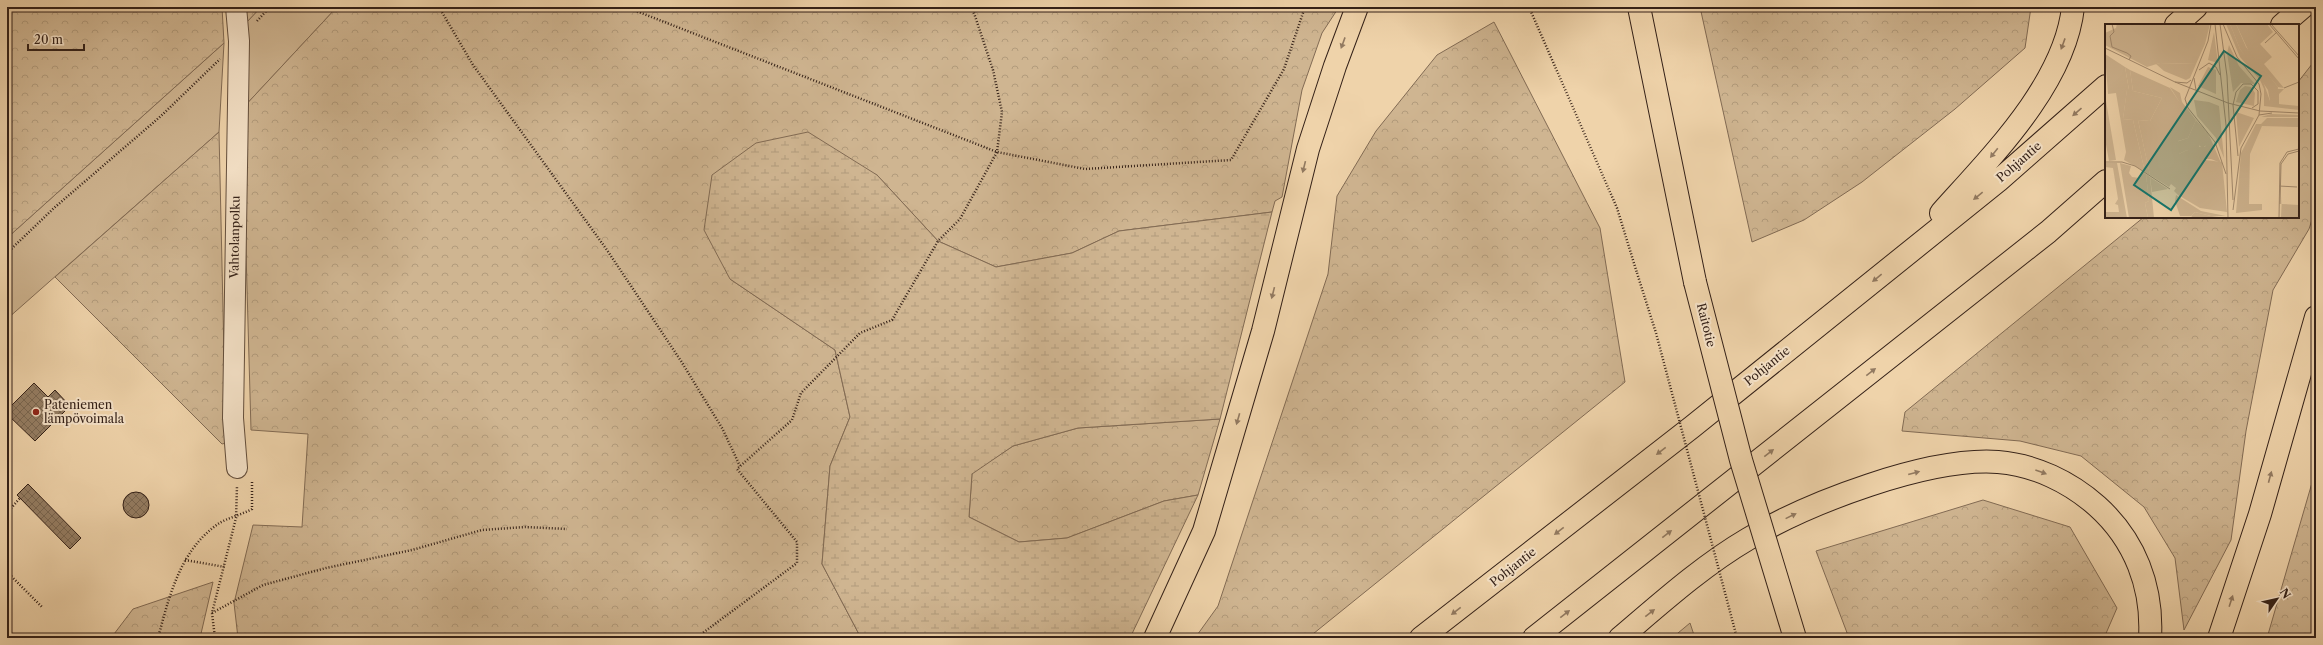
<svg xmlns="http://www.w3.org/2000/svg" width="2323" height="645" font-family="'Libre Caslon Text',serif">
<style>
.grass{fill:#cfb591;stroke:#826b54}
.forest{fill:url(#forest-crowns);stroke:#826b54}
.wetland{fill:url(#wetland-marsh);stroke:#826b54}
.building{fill:url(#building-cross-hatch);stroke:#342118}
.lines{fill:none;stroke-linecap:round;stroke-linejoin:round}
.street-casing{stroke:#634e3c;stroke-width:22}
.primary-casing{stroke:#342118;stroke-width:24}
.highway-casing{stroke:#342118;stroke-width:24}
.path{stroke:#342118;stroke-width:2.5;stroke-dasharray:1 2;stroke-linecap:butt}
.street{stroke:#f5e2c8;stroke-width:20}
.primary{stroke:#efd3aa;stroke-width:22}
.highway{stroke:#efd3aa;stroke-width:22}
.primary-bridge-casing{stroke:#342118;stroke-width:24;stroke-linecap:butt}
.path-bridge{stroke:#342118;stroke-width:2.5;stroke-dasharray:1 2;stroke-linecap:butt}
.primary-bridge{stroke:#efd3aa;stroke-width:22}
.oneway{fill:#927a61}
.poi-dot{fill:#8f2418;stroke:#f5e2c8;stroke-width:1.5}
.labels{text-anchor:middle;stroke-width:4;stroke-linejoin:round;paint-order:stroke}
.street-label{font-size:12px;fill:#342118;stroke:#f5e2c8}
.poi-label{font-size:12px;fill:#342118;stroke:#f5e2c8;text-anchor:start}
.inset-road{fill:none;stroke:#a48c70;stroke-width:1}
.view{fill:#0f766e;fill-opacity:0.15;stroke:#0f766e;stroke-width:2}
.inset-edge{fill:none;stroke:#342118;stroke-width:2}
</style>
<defs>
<pattern id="forest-crowns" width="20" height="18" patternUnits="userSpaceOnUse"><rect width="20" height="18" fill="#cfb591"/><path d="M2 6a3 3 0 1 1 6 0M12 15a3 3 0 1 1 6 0" fill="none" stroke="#b29b7c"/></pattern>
<pattern id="wetland-marsh" width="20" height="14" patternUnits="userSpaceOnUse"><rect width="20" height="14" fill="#cfb591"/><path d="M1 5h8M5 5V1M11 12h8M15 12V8" fill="none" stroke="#b29b7c"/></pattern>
<pattern id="building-cross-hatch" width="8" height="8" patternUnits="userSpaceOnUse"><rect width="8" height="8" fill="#957e64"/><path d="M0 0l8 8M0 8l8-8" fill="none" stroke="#7a6751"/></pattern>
</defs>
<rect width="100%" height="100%" fill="#efd3aa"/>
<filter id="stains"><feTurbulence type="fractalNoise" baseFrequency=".005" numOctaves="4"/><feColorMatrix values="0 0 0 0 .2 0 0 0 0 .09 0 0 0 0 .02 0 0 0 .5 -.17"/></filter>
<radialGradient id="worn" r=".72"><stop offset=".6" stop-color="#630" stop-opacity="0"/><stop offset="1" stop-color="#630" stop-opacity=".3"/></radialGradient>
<path class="grass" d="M 261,7 L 337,7 L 242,109 L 245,24 Z
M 224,43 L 219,132 L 7,319 L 7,238 Z"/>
<path class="forest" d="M 7,7 L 222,7 L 224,43 L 7,238 Z
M 244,7 L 261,7 L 245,24 Z
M 337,7 L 1339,7 L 1322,33 L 1302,90 L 1282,197 L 1275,201 L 1272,212 L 1119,231 L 1072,253 L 996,267 L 938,241 L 877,175 L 730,279 L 835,350 L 850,417 L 830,466 L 822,564 L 861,638 L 238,638 L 234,603 L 253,525 L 302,527 L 308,434 L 251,430 L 242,109 Z
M 1700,7 L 2031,7 L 2025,48 L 1955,109 L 1862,182 L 1804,220 L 1752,242 Z
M 1494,22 L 1600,228 L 1625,382 L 1308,638 L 1195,638 L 1218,606 L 1328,274 L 1337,196 L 1376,131 L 1437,55 Z
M 2316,59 L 2316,207 L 2309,229 L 2273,290 L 2246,431 L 2231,540 L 2184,630 L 2175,558 L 2144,507 L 2081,456 L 2020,441 L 1902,431 L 1905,412 L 2144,217 L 2298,217 L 2298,82 Z
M 219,132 L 226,443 L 222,444 L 55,277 Z
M 1220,419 L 1198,495 L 1164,501 L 1067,538 L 1019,542 L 969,517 L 972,473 L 1013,446 L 1078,428 Z
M 2316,469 L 2316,638 L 2267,638 Z
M 1983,500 L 2070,527 L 2117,608 L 2104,638 L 1849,638 L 1816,551 Z
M 213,582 L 200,638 L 111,638 L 133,609 Z
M 1690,623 L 1695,638 L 1672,638 Z"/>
<path class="wetland" d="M 808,132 L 877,175 L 938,241 L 996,267 L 1072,253 L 1119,231 L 1272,212 L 1220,419 L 1078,428 L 1013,446 L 972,474 L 969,517 L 1019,542 L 1067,538 L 1164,501 L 1198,495 L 1130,638 L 861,638 L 822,564 L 830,466 L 850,417 L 835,350 L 730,279 L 704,230 L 712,175 L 756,143 Z"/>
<path class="building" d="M 34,383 L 48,397 L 55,390 L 70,406 L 35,441 L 7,414 L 7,410 Z
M 28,484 L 81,538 L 70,549 L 17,495 Z
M123 505a13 13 0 1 1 26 0a13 13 0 1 1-26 0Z"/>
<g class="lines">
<g class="street-casing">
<path id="street" d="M 236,7 L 239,41 L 233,418 L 237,468"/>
</g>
<g class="primary-casing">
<path id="primary" d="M 1639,7 L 1695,282"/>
</g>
<g class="highway-casing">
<path id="highway" d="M 2176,25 L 2196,7
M 2282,25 L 2303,7
M 1941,213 C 1990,158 2065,84 2073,7
M 1155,638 L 1204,531 L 1263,331 L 1308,149 L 1335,66 L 1357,7
M 1421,638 L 1692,427 L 1998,181 L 2106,86
M 1534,638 L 2048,232 L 2106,181
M 1620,638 C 1660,604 1702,566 1748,539 C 1808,503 1928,457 1998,462 C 2035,465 2070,482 2097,506 C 2135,540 2153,587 2150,638
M 2219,638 L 2260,514 L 2316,317"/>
</g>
<path class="path" d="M 439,7 L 473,65 L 607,250 L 681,361 L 722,428 L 740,466
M 626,7 L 997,152 L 1085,169 L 1231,160 L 1284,69 L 1305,7
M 1529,7 L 1617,208 L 1637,273
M 257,21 L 270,7
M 7,253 L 54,208 L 161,116 L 220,59
M 7,513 L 20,498
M 185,560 L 225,567
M 7,572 L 42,607
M 212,613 L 263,585 L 326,568 L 412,550 L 482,530 L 525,527 L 567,529
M 158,638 C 169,597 180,550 218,524 C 227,518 241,515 252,509 L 252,480
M 215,638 L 212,613 L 236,518 L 237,486
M 696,638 L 797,563 L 797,542 L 737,469 L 792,420 L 801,393 L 860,333 L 892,320 L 938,241 L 960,219 L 997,152 L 1002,112 L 993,70 L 972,7"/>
<use href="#street" class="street"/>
<use href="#primary" class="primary"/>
<use href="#highway" class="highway"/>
<g class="primary-bridge-casing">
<path id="primary-bridge" d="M 1695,282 L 1741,460 L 1795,638"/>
</g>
<path class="path-bridge" d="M 1637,273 L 1656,333 L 1737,638"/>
<use href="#primary-bridge" class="primary-bridge"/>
</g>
<defs><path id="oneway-solid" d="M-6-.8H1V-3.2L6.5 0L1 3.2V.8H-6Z"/></defs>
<g class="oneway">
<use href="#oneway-solid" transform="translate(1343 43) rotate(110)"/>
<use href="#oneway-solid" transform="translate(2063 44) rotate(110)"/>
<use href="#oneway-solid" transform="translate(2077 112) rotate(139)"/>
<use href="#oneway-solid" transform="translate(1994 153) rotate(129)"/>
<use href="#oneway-solid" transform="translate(1304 167) rotate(104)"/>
<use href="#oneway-solid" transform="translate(1978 196) rotate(141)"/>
<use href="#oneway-solid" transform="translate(1877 278) rotate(141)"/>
<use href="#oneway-solid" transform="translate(1273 293) rotate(104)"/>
<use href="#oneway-solid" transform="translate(1871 372) rotate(-38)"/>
<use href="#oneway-solid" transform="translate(1238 419) rotate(106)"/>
<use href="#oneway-solid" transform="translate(1661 451) rotate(142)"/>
<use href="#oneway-solid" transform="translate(1769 453) rotate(-38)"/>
<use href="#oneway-solid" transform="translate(2041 472) rotate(20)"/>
<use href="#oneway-solid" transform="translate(1914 473) rotate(-15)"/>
<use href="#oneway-solid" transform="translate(2270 477) rotate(-75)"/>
<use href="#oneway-solid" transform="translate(1791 516) rotate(-26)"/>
<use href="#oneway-solid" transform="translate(1559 531) rotate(142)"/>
<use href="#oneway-solid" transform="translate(1667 534) rotate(-38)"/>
<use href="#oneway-solid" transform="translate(2231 601) rotate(-72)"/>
<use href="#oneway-solid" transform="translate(1456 611) rotate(142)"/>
<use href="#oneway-solid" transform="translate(1650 613) rotate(-38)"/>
<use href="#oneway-solid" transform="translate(1565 614) rotate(-38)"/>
</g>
<circle class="poi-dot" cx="36" cy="412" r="4"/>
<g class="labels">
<g class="street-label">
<text transform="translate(2019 162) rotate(-41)" y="4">Pohjantie</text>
<text transform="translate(235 237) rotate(-89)" y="4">Vahtolanpolku</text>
<text transform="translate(1706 325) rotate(76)" y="4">Raitotie</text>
<text transform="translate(1767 366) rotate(-39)" y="4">Pohjantie</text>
<text transform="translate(1513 567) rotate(-38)" y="4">Pohjantie</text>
</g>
<g class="poi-label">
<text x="44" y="409">Pateniemen<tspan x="44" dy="14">lämpövoimala</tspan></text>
</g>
</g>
<g transform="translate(2105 24)">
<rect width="194" height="194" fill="#efd3aa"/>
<path d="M 12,0 L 105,0 L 100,20 L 91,40 L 55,39 L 42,43 L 0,21 L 0,9 L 11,4 ZM 125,0 L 131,0 L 141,23 L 173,63 L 172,77 L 165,77 L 163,66 L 135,25 ZM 20,43 L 25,46 L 28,67 L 57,74 L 45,97 L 33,96 L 45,151 L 40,148 L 28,96 L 18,95 L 22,65 L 24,66 ZM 166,90 L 194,91 L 194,93 L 156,93 ZM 162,94 L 193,94 L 193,103 L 157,102 L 145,130 L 144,180 L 157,180 L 157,186 L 131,189 L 136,129 L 151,100 L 156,100 ZM 41,150 L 45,153 L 49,194 L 43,194 L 40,179 L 44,177 Z" fill="#cfb591"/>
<path d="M 121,0 L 125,0 L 135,25 L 156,52 L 165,77 L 172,77 L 172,65 L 179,65 L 174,70 L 174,80 L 194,82 L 194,86 L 159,82 L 159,65 L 155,56 L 135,33 ZM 131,0 L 162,0 L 168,8 L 155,20 L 167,33 L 159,40 L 179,64 L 173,63 L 144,28 ZM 109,8 L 113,39 L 103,36 ZM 124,21 L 134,42 L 150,60 L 136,59 L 128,68 L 122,29 ZM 0,30 L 20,43 L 24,66 L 22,66 L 18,95 L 28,96 L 40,148 L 19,136 L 21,128 L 11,69 L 3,70 ZM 55,39 L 88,40 L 91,40 L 85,54 L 81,56 L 59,47 L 51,40 ZM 103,43 L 111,46 L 111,70 L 93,62 ZM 25,46 L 65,64 L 75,79 L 65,63 L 75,69 L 77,78 L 91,96 L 83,114 L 73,117 L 74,130 L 82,126 L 100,136 L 117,138 L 122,188 L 95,184 L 73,171 L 69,167 L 71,164 L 66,160 L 64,163 L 45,151 L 33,96 L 45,97 L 57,74 L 28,67 ZM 140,62 L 146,63 L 150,69 L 149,82 L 131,78 L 135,66 ZM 0,71 L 11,136 L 4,137 L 0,115 ZM 89,76 L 104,78 L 114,82 L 119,134 L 111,114 L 92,92 ZM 131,88 L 149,94 L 134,123 ZM 101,107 L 104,111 L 102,120 L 97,125 L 94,120 ZM 0,139 L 12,139 L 22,194 L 0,194 L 0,188 L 14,188 L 13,181 L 10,180 L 13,175 L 8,144 L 0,143 ZM 15,139 L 26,142 L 24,149 L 27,153 L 35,154 L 37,148 L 41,150 L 44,177 L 40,179 L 43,194 L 24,194 ZM 45,153 L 63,165 L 47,168 ZM 71,171 L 96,187 L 121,192 L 106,192 L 90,188 L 86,192 L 75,192 L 70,177 ZM 177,172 L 177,180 L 194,181 L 194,194 L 176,194 Z" fill="#cfb591"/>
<path d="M 91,96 L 101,107 L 94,123 L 100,123 L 104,111 L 116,139 L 106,135 L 94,135 L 82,126 L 74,130 L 67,127 L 68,119 L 83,114 ZM 90,188 L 106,192 L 121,194 L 89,194 L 86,192 Z" fill="#cfb591"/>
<path class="inset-road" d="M 7,0 L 9,8 L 5,12 L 7,23 L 22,29 L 26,32 L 24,36M 106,0 L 103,17 L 80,75 L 83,84 L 110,118 L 121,150M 110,0 L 121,101 L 123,194M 115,0 L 122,52 L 128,176M 118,0 L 132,33 L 154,60 L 156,70 L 154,91 L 136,124 L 128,186M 164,0 L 194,35M 166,0 L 194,32M 160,19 L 172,8M 0,24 L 70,58 L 123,79 L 155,87 L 194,89M 94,46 L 104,39 L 111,43 L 115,51M 89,54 L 91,66M 70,58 L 82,59 L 86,56M 179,64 L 194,58M 154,91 L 167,89M 133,132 L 128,81 L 131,68 L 138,60 L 146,60 L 153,67 L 153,80 L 147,84M 0,138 L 17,138 L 30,142 L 65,165M 174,162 L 192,163M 175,180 L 176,140 L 183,130 L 194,127M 174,194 L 175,139 L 182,128 L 194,125"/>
<path class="view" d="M 119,27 L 156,52 L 66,186 L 29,161 Z"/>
<rect width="194" height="194" class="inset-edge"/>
</g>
<rect width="2323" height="645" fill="none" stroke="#efd3aa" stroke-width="24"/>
<rect x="8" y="8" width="2307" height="629" fill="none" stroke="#342118" stroke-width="2"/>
<rect x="12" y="12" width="2299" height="621" fill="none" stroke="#342118"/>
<g transform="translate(2277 599) rotate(56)" stroke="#f5e2c8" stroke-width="3" paint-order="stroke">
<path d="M0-3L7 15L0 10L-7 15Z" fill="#342118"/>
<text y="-6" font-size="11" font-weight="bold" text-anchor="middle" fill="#342118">N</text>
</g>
<path d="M28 44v6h56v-6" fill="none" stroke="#342118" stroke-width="2"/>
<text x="34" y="44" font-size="12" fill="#342118" stroke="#f5e2c8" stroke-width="3" paint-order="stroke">20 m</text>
<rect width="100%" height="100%" filter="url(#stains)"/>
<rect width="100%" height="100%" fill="url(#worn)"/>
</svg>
